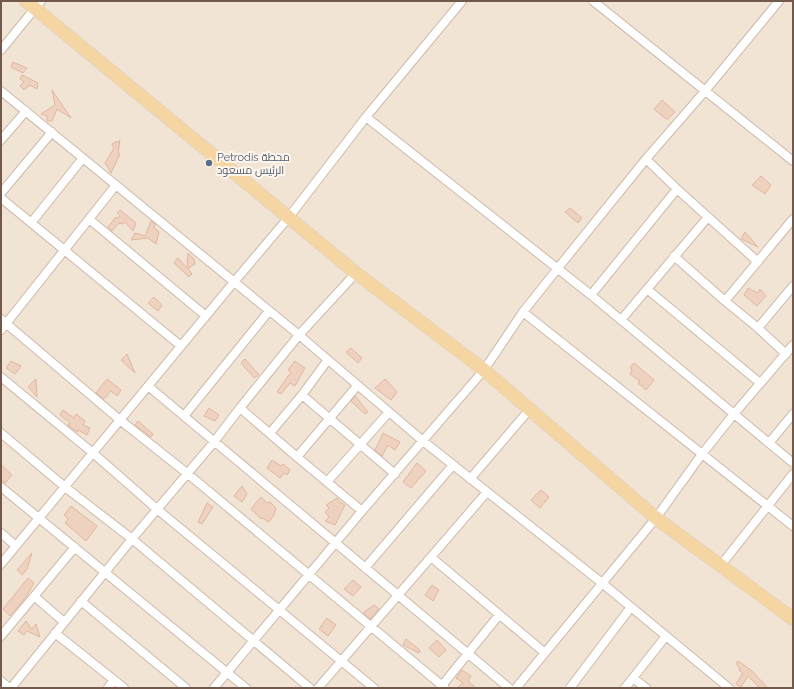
<svg xmlns="http://www.w3.org/2000/svg" width="794" height="689" font-family="Raleway,Cairo,sans-serif">
<style>
.residential{fill:#f2e4d4}
.building{fill:#eed1bf;stroke:#e0b7a0}
.lines{fill:none;stroke-linecap:round;stroke-linejoin:round}
.minor-casing{stroke:#ccbaac;stroke-width:10}
.primary-casing{stroke:#d8d1cd;stroke-width:14}
.minor{stroke:#fff;stroke-width:8}
.primary{stroke:#f5d5a2;stroke-width:13}
.service-dot{fill:#5c6f8a;stroke:#fef6eb;stroke-width:1.5}
.labels{text-anchor:middle;stroke-width:4;stroke-linejoin:round;paint-order:stroke}
.service-label{font-size:11px;fill:#4e5e75;stroke:#fef6eb;text-anchor:start}
</style>
<rect width="100%" height="100%" fill="#fbf2e5"/>
<path class="residential" d="M 1,1 L 793,1 L 793,688 L 1,688 Z"/>
<path class="building" d="M 13,62 L 27,68 L 23,73 L 11,67 Z
M 22,75 L 38,83 L 37,89 L 30,85 L 24,90 L 20,86 L 24,82 L 20,79 Z
M 52,90 L 71,118 L 57,109 L 52,121 L 47,121 L 47,116 L 41,114 L 55,105 Z
M 662,100 L 675,112 L 668,119 L 666,119 L 654,109 Z
M 120,140 L 118,153 L 120,154 L 111,173 L 105,163 L 114,148 L 112,144 L 117,141 L 118,143 Z
M 761,176 L 771,185 L 765,194 L 752,185 Z
M 570,208 L 582,218 L 578,223 L 565,212 Z
M 120,210 L 136,223 L 133,231 L 125,222 L 123,224 L 119,223 L 112,231 L 108,227 L 116,217 L 118,218 L 120,216 L 117,213 Z
M 151,221 L 155,224 L 154,228 L 159,232 L 156,244 L 148,238 L 131,240 L 135,233 L 145,236 Z
M 745,232 L 758,247 L 741,239 Z
M 188,253 L 194,259 L 195,264 L 188,269 L 192,274 L 189,277 L 174,263 L 178,258 L 187,268 Z
M 748,288 L 758,293 L 760,289 L 766,296 L 757,306 L 744,295 Z
M 154,297 L 162,305 L 158,311 L 148,303 Z
M 351,348 L 362,358 L 358,363 L 346,352 Z
M 127,354 L 135,373 L 121,360 Z
M 245,359 L 259,375 L 254,378 L 241,363 Z
M 11,361 L 21,366 L 15,374 L 6,368 Z
M 295,361 L 305,368 L 295,386 L 290,383 L 281,394 L 277,392 L 291,372 L 288,370 Z
M 634,363 L 654,380 L 646,390 L 638,383 L 640,381 L 630,374 L 632,370 L 630,367 Z
M 36,379 L 37,397 L 28,387 Z
M 107,379 L 121,390 L 117,396 L 111,391 L 104,399 L 96,393 Z
M 385,379 L 397,392 L 391,400 L 375,388 Z
M 355,396 L 368,412 L 365,414 L 351,401 Z
M 209,408 L 219,415 L 215,421 L 204,416 Z
M 63,410 L 74,418 L 76,414 L 85,421 L 83,425 L 90,428 L 87,435 L 78,430 L 77,432 L 68,425 L 70,423 L 60,415 Z
M 138,421 L 153,434 L 151,437 L 135,425 Z
M 383,433 L 400,442 L 395,450 L 388,445 L 382,456 L 375,450 Z
M 272,460 L 281,466 L 283,464 L 290,470 L 287,475 L 284,473 L 280,478 L 267,468 Z
M 417,463 L 426,471 L 411,488 L 403,482 Z
M 1,465 L 12,475 L 5,483 L 1,480 Z
M 242,486 L 247,494 L 242,502 L 234,496 Z
M 541,490 L 549,497 L 540,508 L 531,500 Z
M 261,497 L 267,503 L 270,502 L 276,508 L 274,515 L 269,522 L 262,518 L 261,519 L 251,509 Z
M 337,498 L 340,502 L 345,505 L 335,525 L 325,521 L 329,517 L 325,512 L 329,508 L 326,505 Z
M 207,503 L 213,507 L 202,524 L 198,522 Z
M 71,506 L 97,526 L 86,541 L 65,523 L 68,519 L 64,515 Z
M 32,553 L 27,569 L 22,575 L 17,570 Z
M 28,578 L 34,583 L 26,597 L 10,616 L 3,609 Z
M 353,580 L 361,587 L 353,596 L 344,589 Z
M 432,585 L 439,590 L 433,601 L 425,595 Z
M 374,605 L 379,609 L 370,619 L 363,613 Z
M 327,618 L 336,625 L 328,636 L 319,629 Z
M 26,621 L 32,629 L 36,624 L 40,637 L 27,631 L 24,635 L 18,631 Z
M 406,639 L 420,650 L 419,653 L 403,645 Z
M 437,640 L 446,650 L 439,657 L 429,648 Z
M 738,661 L 752,671 L 768,688 L 760,688 L 748,676 L 741,687 L 736,684 L 743,673 L 739,670 L 740,668 L 736,664 Z
M 462,670 L 471,676 L 468,681 L 476,688 L 457,688 L 463,683 L 456,678 Z"/>
<g class="lines">
<g class="minor-casing">
<path id="minor" d="M 593,1 L 793,161
M 1,50 L 41,1
M 1,91 L 299,335 L 423,441 L 602,583 L 729,688
M 366,117 L 591,295 L 793,463
M 1,140 L 26,111
M 646,159 L 677,189 L 758,262
M 1,193 L 52,132
M 1,198 L 181,346
M 89,219 L 206,316
M 31,223 L 83,158
M 674,256 L 725,301
M 647,289 L 760,383
M 591,295 L 677,189
M 523,312 L 793,526
M 1,319 L 120,420 L 188,474 L 445,688
M 621,320 L 708,217
M 758,328 L 793,286
M 1,330 L 116,185
M 786,354 L 758,328 L 725,301 L 793,219
M 1,377 L 93,453 L 158,510 L 374,688
M 148,386 L 509,688
M 302,395 L 395,474
M 240,408 L 297,457 L 362,511
M 184,416 L 269,311
M 1,433 L 65,487 L 132,539 L 310,688
M 270,433 L 302,395 L 327,361
M 769,443 L 793,414
M 297,457 L 357,386
M 470,479 L 530,409
M 327,482 L 389,412
M 1,487 L 246,688
M 1,533 L 16,546
M 431,557 L 545,653
M 1,564 L 234,282 L 289,217 L 366,117 L 462,1
M 721,565 L 793,474
M 365,568 L 453,465
M 34,596 L 64,622
M 81,601 L 186,688
M 55,633 L 124,688
M 1,636 L 75,547
M 633,678 L 646,688
M 1,681 L 9,688
M 11,688 L 132,539 L 214,442 L 240,408 L 299,335 L 356,273
M 108,688 L 114,680
M 214,688 L 362,511 L 484,370 L 523,312 L 558,268 L 646,159 L 705,91 L 779,1
M 318,688 L 487,492
M 440,688 L 499,615
M 516,688 L 656,518 L 702,454 L 734,414 L 793,345
M 570,688 L 631,607
M 625,688 L 666,636"/>
</g>
<g class="primary-casing">
<path id="primary" d="M 26,1 L 356,273 L 484,370 L 656,518 L 793,619"/>
</g>
<use href="#minor" class="minor"/>
<use href="#primary" class="primary"/>
</g>
<circle class="service-dot" cx="209" cy="163" r="4"/>
<g class="labels">
<g class="service-label">
<text x="217" y="161">Petrodis محطة<tspan x="217" dy="13">الرئيس مسعود</tspan></text>
</g>
</g>
<rect width="794" height="689" fill="none" stroke="#72594c" stroke-width="4"/>
</svg>
